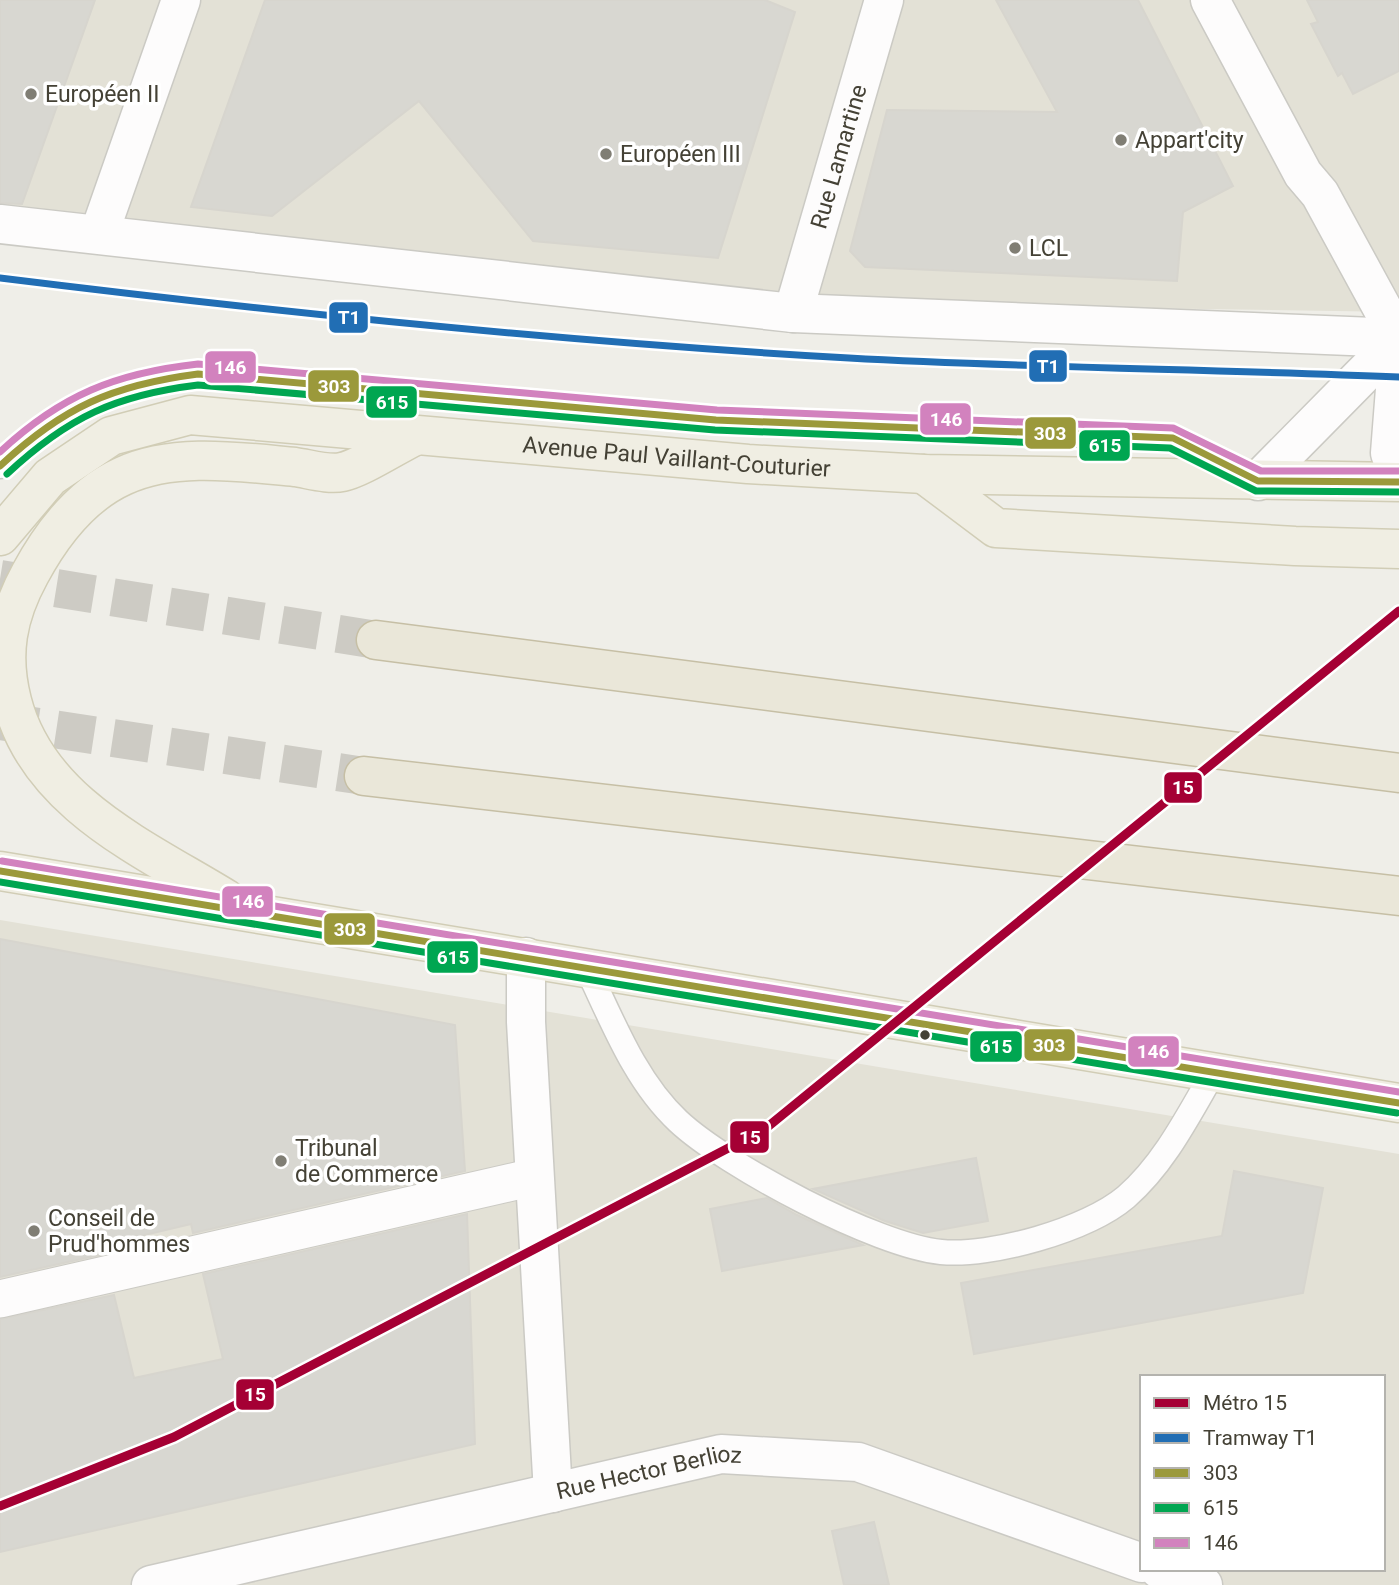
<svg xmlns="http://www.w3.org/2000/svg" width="1399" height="1585" font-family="Roboto,sans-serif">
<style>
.residential{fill:#e3e1d6;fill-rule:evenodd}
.building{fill:#d8d7d1;stroke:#d7d5ce;stroke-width:2}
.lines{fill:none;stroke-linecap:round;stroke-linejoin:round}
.motorway-tunnel{stroke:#cdcbc4;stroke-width:38;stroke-dasharray:38 19;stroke-linecap:butt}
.service-casing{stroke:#cbcac4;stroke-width:27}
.pedestrian-casing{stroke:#cbcac4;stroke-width:39}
.minor-casing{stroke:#cbcac4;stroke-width:41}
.tertiary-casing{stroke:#cbcac4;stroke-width:41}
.primary-casing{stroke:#d1cdb6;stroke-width:41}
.motorway-casing{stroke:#c6bfa5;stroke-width:41}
.service{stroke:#fdfcfc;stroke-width:24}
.pedestrian{stroke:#fdfcfc;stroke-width:37}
.minor{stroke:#fdfcfc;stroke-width:38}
.tertiary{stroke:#fdfcfc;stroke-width:38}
.primary{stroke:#f0eee3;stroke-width:38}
.motorway{stroke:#eae7d9;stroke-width:38}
.bus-1-casing{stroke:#fff;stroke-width:12}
.bus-2-casing{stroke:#fff;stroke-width:12}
.bus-3-casing{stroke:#fff;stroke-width:12}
.bus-1{stroke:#9b993b;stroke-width:7}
.bus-2{stroke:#00a651;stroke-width:7}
.bus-3{stroke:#d282be;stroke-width:7}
.tram-1-casing{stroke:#fff;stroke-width:12}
.tram-1{stroke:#216eb4;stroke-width:7}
.metro-1-casing{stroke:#fff;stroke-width:14}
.metro-1{stroke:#a50034;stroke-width:9}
.poi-dot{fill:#807e74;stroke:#fff;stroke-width:2.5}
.bus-dot{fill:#444135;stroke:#fff;stroke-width:2.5}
.labels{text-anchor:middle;stroke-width:7;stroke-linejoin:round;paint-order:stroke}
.poi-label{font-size:23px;fill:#444135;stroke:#fff;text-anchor:start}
.street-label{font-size:23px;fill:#444135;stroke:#fff}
.line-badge{stroke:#fff;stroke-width:2.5}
.badge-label{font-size:19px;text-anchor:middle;font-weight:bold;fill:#fff}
</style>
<rect width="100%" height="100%" fill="#efeee8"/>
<path class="residential" d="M 0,0 L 1399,0 L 1399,312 L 538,299 L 0,243 Z
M 0,920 L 1399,1154 L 1399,1585 L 0,1585 ZM 1142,1377 L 1383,1377 L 1383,1569 L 1142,1569 Z"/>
<path class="building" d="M 0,0 L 95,0 L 22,204 L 0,203 Z
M 265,0 L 765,0 L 795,12 L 718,258 L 533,241 L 419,101 L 272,216 L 191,207 Z
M 996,0 L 1138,0 L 1233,186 L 1183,212 L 1177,281 L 865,267 L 850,251 L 887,110 L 1057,112 Z
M 1307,0 L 1399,0 L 1399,71 L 1353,94 L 1342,73 L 1338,76 L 1311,24 L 1318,22 Z
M 0,939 L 455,1025 L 465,1171 L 193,1233 L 191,1224 L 102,1245 L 104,1254 L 0,1277 Z
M 976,1158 L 988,1221 L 923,1233 L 885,1221 L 813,1189 Z
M 1234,1171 L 1323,1188 L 1303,1293 L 974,1354 L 961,1283 L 1222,1236 Z
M 767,1198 L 797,1215 L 863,1245 L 722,1271 L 710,1209 Z
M 467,1214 L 475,1444 L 0,1552 L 0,1319 L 114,1295 L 134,1378 L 223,1359 L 203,1274 Z
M 874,1522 L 889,1585 L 844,1585 L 832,1531 Z"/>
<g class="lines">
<path class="motorway-tunnel" d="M 0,579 L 376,640
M 0,721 L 364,776"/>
<g class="service-casing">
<path id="service" d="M 0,466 C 64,403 109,383 198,374 L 716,420 L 1173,438 L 1245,475
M 587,968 C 612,1020 635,1081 678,1121 C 726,1166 877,1246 941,1252 C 991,1257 1087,1230 1126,1197 C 1164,1164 1188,1116 1213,1073"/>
</g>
<g class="pedestrian-casing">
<path id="pedestrian" d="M 0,1299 L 534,1177"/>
</g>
<g class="minor-casing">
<g id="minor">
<path d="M 0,224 L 793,313 L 1399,338"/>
<path d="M 99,234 L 181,0"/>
<path id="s1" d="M 793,313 L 884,0"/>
<path d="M 526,957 L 526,1022 L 553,1493"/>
<path d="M 1159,1569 L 1203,1585"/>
<path id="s2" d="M 151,1585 L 721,1454 L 858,1462 L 1142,1563"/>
</g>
</g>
<g class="tertiary-casing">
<path id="tertiary" d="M 1210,0 L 1303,174 L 1320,194 L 1399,339
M 1399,338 L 1390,453 L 1399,479
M 1258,481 L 1399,338"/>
</g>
<g class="primary-casing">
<g id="primary">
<path d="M 924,474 L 996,528 L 1295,546 L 1399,549"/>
<path id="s3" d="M 0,536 L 50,477 L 111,436 L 190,415 L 748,464 L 924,474 L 1399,482"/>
<path d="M 0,871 L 1399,1103"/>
<path d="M 226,899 C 143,848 38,803 12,701 C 0,654 7,616 30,574 C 51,535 81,495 123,476 C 174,452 241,462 295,467 C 309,469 329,475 342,472 C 359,469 396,445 413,437"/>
</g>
</g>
<g class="motorway-casing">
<path id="motorway" d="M 376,640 L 1399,773
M 364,776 L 1399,896"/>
</g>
<use href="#service" class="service"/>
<use href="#pedestrian" class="pedestrian"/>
<use href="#minor" class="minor"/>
<use href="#tertiary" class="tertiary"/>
<use href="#primary" class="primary"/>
<use href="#motorway" class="motorway"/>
<g class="bus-1-casing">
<path id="bus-1" d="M 0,466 C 63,407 113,385 198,374 L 716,420 L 1173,438 L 1258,481 L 1399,482
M 0,871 L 1399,1103"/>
</g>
<g class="bus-2-casing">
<path id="bus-2" d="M 7,474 C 68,417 116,395 198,385 L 715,430 L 1170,448 L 1256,491 L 1399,492
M 0,882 L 1397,1113"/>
</g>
<g class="bus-3-casing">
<path id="bus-3" d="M 0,452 C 61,395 116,373 198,364 L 717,410 L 1173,428 L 1261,471 L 1399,471
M 2,861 L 1399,1092"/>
</g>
<use href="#bus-1" class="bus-1"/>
<use href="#bus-2" class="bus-2"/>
<use href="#bus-3" class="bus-3"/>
<g class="tram-1-casing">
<path id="tram-1" d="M 0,278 C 282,313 565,342 849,358 C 1032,368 1216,369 1399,377"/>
</g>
<use href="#tram-1" class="tram-1"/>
<g class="metro-1-casing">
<path id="metro-1" d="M 0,1506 L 174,1437 L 765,1129 L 1399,611"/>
</g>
<use href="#metro-1" class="metro-1"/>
</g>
<g class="poi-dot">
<circle cx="31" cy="94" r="7"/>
<circle cx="1121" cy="140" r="7"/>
<circle cx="606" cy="154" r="7"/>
<circle cx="1015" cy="248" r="7"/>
<circle cx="281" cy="1161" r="7"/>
<circle cx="34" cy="1231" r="7"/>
</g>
<circle class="bus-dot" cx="925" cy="1035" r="6"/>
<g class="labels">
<g class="poi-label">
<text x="45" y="102">Européen II</text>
<text x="1135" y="148">Appart'city</text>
<text x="620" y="162">Européen III</text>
<text x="1029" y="256">LCL</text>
<text x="295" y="1156">Tribunal<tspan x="295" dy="26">de Commerce</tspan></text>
<text x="48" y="1226">Conseil de<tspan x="48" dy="26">Prud'hommes</tspan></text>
</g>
<g class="street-label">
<text dy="8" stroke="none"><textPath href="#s1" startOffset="163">Rue Lamartine</textPath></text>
<text dy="8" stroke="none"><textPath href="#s3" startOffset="721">Avenue Paul Vaillant-Couturier</textPath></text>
<text dy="8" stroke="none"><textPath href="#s2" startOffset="511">Rue Hector Berlioz</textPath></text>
</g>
</g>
<g class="line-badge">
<rect x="328" y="301" width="41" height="33" rx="7" fill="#216eb4"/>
<rect x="1028" y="349" width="40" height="34" rx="7" fill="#216eb4"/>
<rect x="204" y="350" width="53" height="34" rx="7" fill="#d282be"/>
<rect x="307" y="369" width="53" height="34" rx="7" fill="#9b993b"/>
<rect x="365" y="385" width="53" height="34" rx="7" fill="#00a651"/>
<rect x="919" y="402" width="53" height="34" rx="7" fill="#d282be"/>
<rect x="1024" y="416" width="53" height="34" rx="7" fill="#9b993b"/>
<rect x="1078" y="429" width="53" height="33" rx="7" fill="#00a651"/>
<rect x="1163" y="771" width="40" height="33" rx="7" fill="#a50034"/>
<rect x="221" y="885" width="53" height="33" rx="7" fill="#d282be"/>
<rect x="323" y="912" width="53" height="34" rx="7" fill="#9b993b"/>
<rect x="426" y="940" width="53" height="34" rx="7" fill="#00a651"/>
<rect x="1023" y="1028" width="53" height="34" rx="7" fill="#9b993b"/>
<rect x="969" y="1030" width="54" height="33" rx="7" fill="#00a651"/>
<rect x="1127" y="1035" width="53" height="33" rx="7" fill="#d282be"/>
<rect x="729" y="1120" width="41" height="34" rx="7" fill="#a50034"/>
<rect x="235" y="1378" width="40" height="33" rx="7" fill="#a50034"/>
</g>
<g class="badge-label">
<text x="349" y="324">T1</text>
<text x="1048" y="373">T1</text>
<text x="230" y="374">146</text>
<text x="334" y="393">303</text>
<text x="392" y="409">615</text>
<text x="946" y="426">146</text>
<text x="1050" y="440">303</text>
<text x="1105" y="452">615</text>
<text x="1183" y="794">15</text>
<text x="248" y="908">146</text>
<text x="350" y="936">303</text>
<text x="453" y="964">615</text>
<text x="1049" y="1052">303</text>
<text x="996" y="1053">615</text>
<text x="1153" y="1058">146</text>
<text x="750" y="1144">15</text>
<text x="255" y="1401">15</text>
</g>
<rect x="1140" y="1375" width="245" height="196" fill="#ffffff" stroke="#b4b3ae" stroke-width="2"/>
<rect x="1154" y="1398" width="35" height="10" fill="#a50034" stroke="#b4b3ae" stroke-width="2"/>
<text x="1203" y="1410" font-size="21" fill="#444135">Métro 15</text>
<rect x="1154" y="1433" width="35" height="10" fill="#216eb4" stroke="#b4b3ae" stroke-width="2"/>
<text x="1203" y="1445" font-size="21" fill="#444135">Tramway T1</text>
<rect x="1154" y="1468" width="35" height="10" fill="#9b993b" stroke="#b4b3ae" stroke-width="2"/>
<text x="1203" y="1480" font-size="21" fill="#444135">303</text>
<rect x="1154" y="1503" width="35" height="10" fill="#00a651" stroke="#b4b3ae" stroke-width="2"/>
<text x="1203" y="1515" font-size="21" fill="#444135">615</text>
<rect x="1154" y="1538" width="35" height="10" fill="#d282be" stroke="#b4b3ae" stroke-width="2"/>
<text x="1203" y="1550" font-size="21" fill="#444135">146</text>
</svg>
